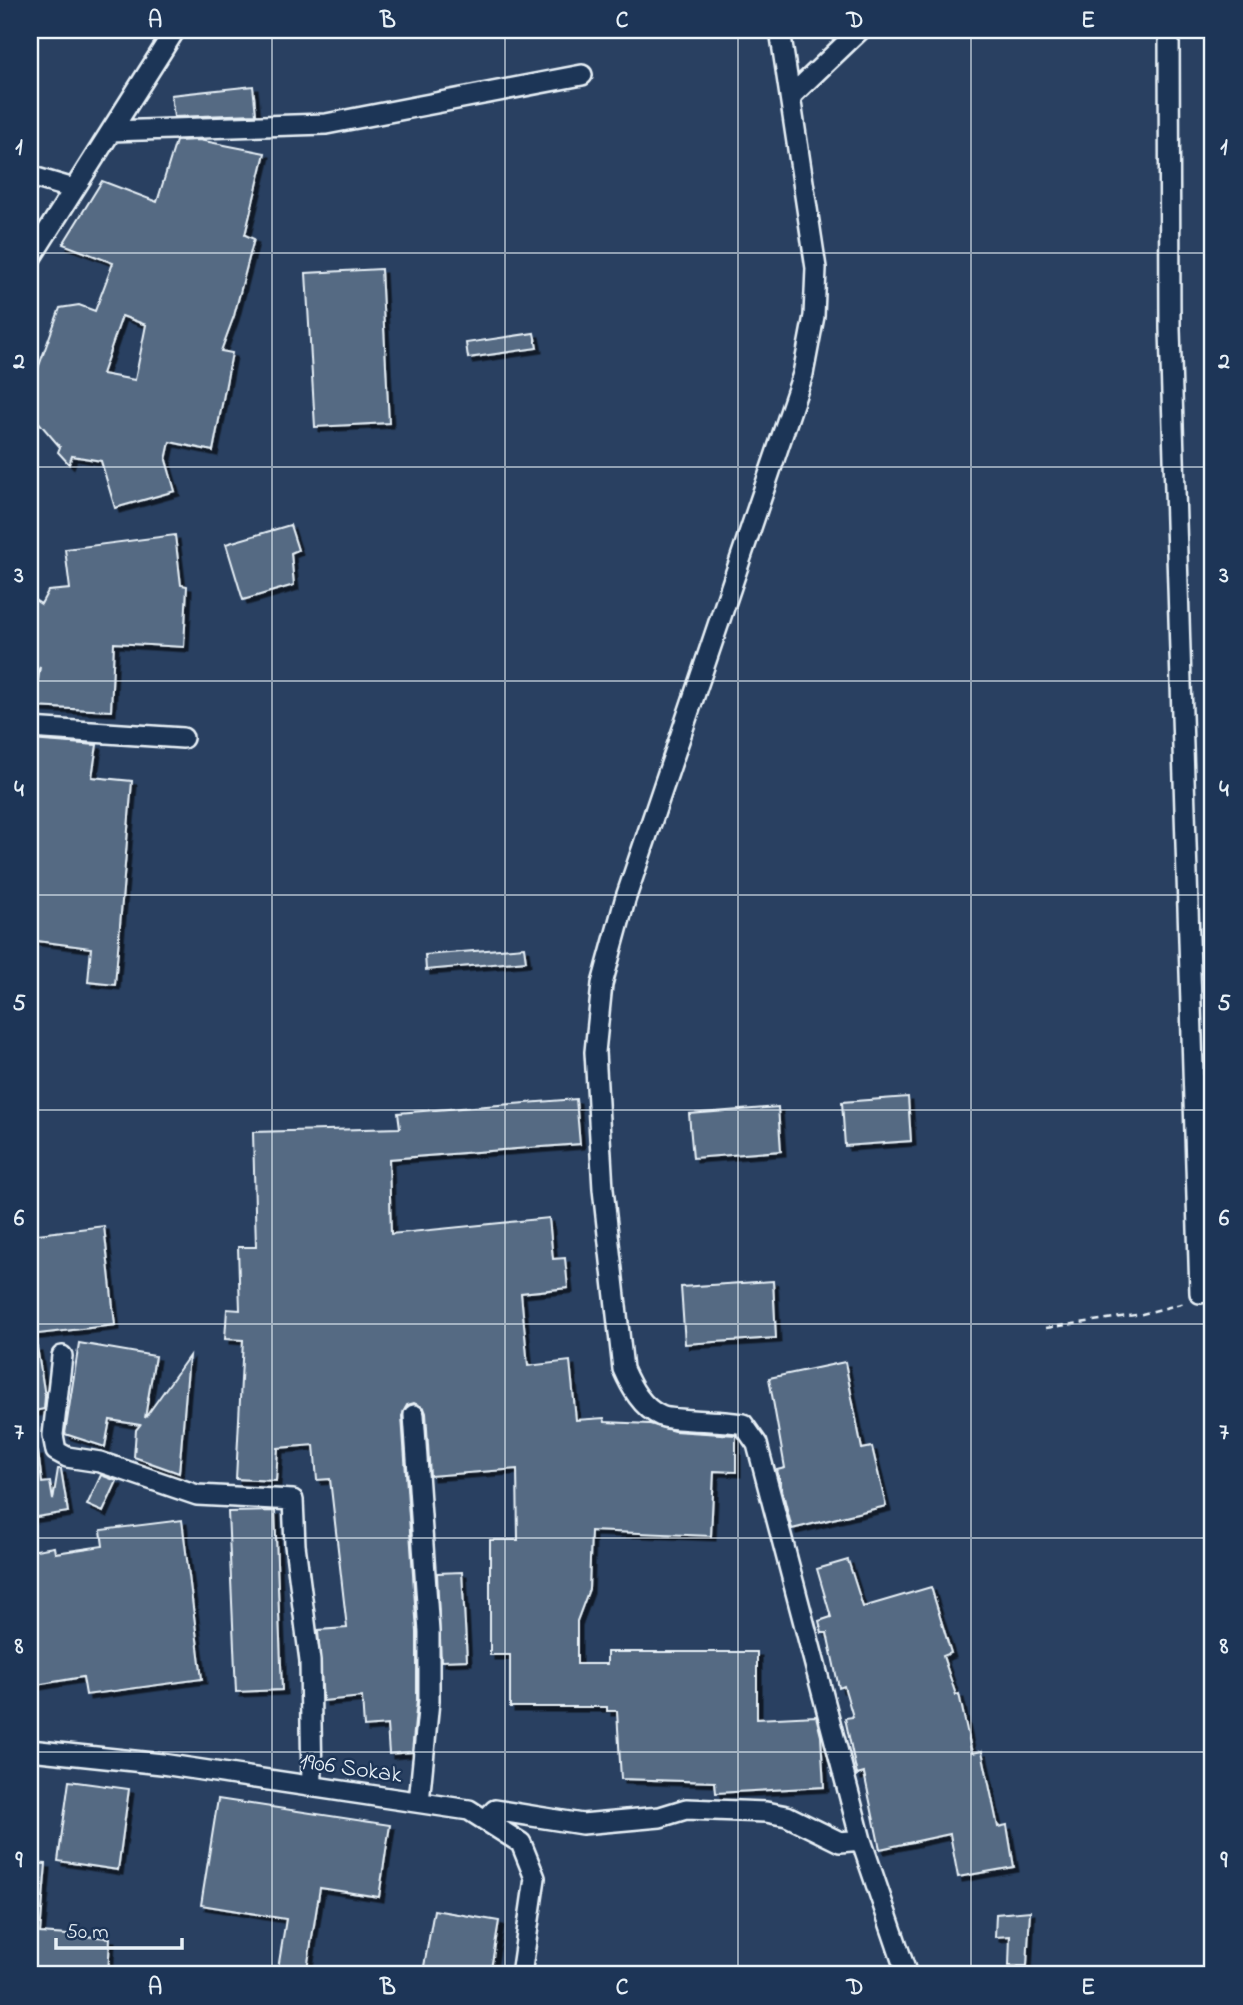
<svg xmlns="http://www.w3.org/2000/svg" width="1243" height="2005" font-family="'Indie Flower',sans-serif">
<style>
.building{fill:#556a83;stroke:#e8f1f8;stroke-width:2;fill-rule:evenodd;filter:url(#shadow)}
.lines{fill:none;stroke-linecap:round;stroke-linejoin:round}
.minor-casing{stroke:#e8f1f8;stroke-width:24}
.path{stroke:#e8f1f8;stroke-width:2.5;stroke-dasharray:7 5;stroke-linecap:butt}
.minor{stroke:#1d3557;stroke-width:19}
.grid{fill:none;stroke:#e8f1f8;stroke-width:2;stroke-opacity:0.55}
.labels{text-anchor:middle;stroke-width:5;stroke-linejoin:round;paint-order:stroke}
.street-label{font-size:24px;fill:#e8f1f8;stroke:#1d3557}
.neatline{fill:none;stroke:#e8f1f8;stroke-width:2.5}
.grid-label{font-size:23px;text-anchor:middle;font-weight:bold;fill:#e8f1f8}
</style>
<defs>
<filter id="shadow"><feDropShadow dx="4.5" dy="4.5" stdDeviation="0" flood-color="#0009"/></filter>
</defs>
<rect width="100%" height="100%" fill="#294061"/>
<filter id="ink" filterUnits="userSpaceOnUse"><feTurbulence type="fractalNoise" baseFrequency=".0143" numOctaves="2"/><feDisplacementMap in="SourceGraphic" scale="14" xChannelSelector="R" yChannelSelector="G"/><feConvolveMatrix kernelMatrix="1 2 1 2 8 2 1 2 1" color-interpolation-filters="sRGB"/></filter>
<g filter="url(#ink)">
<path class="building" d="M 253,86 L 256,114 L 174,117 L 171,95 Z
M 199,140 L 265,153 L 245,235 L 254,239 L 234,316 L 221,351 L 232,353 L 213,451 L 170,442 L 166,460 L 175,491 L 115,508 L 101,461 L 72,456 L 69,464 L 58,452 L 60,447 L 30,412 L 30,366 L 36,374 L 60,308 L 79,305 L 95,311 L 113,263 L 63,244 L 102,181 L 157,202 L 176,141 ZM 122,316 L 146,325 L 135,380 L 102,374 Z
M 381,269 L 389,423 L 315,427 L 306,273 Z
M 534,333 L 537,348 L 468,358 L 466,343 Z
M 290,525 L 298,550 L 291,553 L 294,585 L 243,600 L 226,544 Z
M 175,535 L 181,585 L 187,586 L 184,647 L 114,643 L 111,711 L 34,707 L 40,667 L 30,685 L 30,597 L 41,604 L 48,591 L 70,589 L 65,549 Z
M 30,740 L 97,745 L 92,777 L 132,781 L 115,985 L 88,982 L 91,948 L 30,940 Z
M 524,947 L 526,961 L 426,970 L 425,955 Z
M 908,1097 L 911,1141 L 845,1146 L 842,1102 Z
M 576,1099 L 580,1144 L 389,1159 L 391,1234 L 549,1218 L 553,1259 L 565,1258 L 568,1288 L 521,1293 L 528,1366 L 570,1361 L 576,1420 L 604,1418 L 605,1422 L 650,1424 L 674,1431 L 736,1435 L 736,1472 L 714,1471 L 711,1536 L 591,1531 L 589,1589 L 577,1621 L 577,1664 L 607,1664 L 607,1652 L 757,1652 L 757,1719 L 816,1716 L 821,1736 L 824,1787 L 716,1793 L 715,1782 L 621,1779 L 617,1711 L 607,1711 L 607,1707 L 510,1707 L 510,1655 L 490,1655 L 490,1540 L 518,1540 L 517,1469 L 430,1476 L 426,1413 L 424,1408 L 414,1403 L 407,1405 L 402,1416 L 417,1632 L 417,1700 L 412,1752 L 389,1754 L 387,1725 L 364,1727 L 362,1697 L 323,1701 L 318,1630 L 347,1628 L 330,1479 L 317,1480 L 314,1445 L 278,1448 L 276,1481 L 236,1479 L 243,1340 L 225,1339 L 227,1309 L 240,1310 L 238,1247 L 256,1247 L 253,1132 L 400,1128 L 398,1113 Z
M 778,1107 L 781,1151 L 693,1158 L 689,1114 Z
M 104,1226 L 115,1325 L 30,1335 L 30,1235 Z
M 773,1281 L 776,1338 L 685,1344 L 681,1287 Z
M 79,1343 L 155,1356 L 145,1418 L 189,1356 L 179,1473 L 134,1457 L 136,1430 L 140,1425 L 110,1420 L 105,1447 L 65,1434 Z
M 37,1347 L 45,1396 L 44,1409 L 30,1412 L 30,1348 Z
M 845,1362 L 862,1449 L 872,1447 L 886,1506 L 792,1529 L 777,1470 L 785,1468 L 769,1378 Z
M 38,1452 L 42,1483 L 50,1482 L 53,1500 L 58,1469 L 61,1469 L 68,1512 L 30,1518 L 30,1453 Z
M 101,1475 L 117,1481 L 103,1512 L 87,1505 Z
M 275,1511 L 282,1690 L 236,1692 L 228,1512 Z
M 182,1520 L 202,1679 L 86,1695 L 83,1677 L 30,1686 L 30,1551 L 54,1547 L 55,1553 L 103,1546 L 101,1530 Z
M 848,1560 L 863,1607 L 931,1587 L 951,1653 L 943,1656 L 956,1695 L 959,1694 L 972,1753 L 982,1751 L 998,1827 L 1007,1825 L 1014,1867 L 958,1877 L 950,1834 L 880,1849 L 864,1773 L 857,1775 L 845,1718 L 853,1717 L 844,1686 L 839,1688 L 827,1633 L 822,1633 L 819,1621 L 831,1617 L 817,1569 Z
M 462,1572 L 467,1660 L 441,1661 L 437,1573 Z
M 69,1781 L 129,1789 L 118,1870 L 58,1861 Z
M 218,1799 L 390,1825 L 379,1897 L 320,1888 L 306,1975 L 277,1975 L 286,1919 L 201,1905 Z
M 30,1863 L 46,1864 L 40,1933 L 110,1938 L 108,1975 L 30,1975 Z
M 434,1910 L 499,1921 L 490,1975 L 423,1972 Z
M 1030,1911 L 1027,1966 L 1009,1966 L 1010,1936 L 995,1937 L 996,1914 Z"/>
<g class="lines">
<g class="minor-casing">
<path id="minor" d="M 780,30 L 816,268 L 814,316 L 803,374 L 625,900 L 602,984 L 595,1052 L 603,1189 L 623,1369 C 631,1387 642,1408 661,1416 C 671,1421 725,1420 743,1424 L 757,1444 L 861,1840 L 907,1975
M 1169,30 L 1170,329 L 1200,1293 L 1213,1290
M 791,96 L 860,30
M 111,131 L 326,124 L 582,75
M 30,176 L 74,189
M 30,259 L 175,30
M 30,728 L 183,738
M 62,1356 L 53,1435 L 56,1451 L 67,1457 L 100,1462 L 197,1495 L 293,1500 L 295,1545 L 310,1661 L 312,1786
M 414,1415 L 429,1632 L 429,1701 L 419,1802
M 30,1750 L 162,1764 L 469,1810 L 521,1843 L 535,1878 L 521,1975
M 485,1820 L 495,1810 L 582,1824 L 660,1817 L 686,1809 L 766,1812 L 787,1816 L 840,1842 L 861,1840"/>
</g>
<path class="path" d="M 1046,1328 L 1142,1314 L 1185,1303"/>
<use href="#minor" class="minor"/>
</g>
</g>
<path class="grid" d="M 272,30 L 272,1975M 505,30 L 505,1975M 738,30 L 738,1975M 971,30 L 971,1975M 30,253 L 1213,253M 30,467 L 1213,467M 30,681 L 1213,681M 30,895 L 1213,895M 30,1110 L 1213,1110M 30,1324 L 1213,1324M 30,1538 L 1213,1538M 30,1752 L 1213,1752"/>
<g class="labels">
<g class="street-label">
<text transform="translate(351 1767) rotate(8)" y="8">1906 Sokak</text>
</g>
</g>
<rect width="1243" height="2005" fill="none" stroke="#1d3557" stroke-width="77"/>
<path d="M56 1938v10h126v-10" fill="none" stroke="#e8f1f8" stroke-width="3.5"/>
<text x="66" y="1938" font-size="21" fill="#e8f1f8" stroke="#1d3557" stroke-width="5" paint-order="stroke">50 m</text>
<rect x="38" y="38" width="1166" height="1928" class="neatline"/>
<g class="grid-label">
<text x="155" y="27">A</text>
<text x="388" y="27">B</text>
<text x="622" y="27">C</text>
<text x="855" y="27">D</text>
<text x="1088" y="27">E</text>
<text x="19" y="154">1</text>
<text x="1224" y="154">1</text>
<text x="19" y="368">2</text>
<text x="1224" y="368">2</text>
<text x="19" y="582">3</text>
<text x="1224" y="582">3</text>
<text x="19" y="796">4</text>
<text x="1224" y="796">4</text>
<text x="19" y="1010">5</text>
<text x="1224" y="1010">5</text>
<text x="19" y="1225">6</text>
<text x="1224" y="1225">6</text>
<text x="19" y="1439">7</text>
<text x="1224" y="1439">7</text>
<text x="19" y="1653">8</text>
<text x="1224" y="1653">8</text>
<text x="19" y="1867">9</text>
<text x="1224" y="1867">9</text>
<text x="155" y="1994">A</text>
<text x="388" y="1994">B</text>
<text x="622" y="1994">C</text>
<text x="855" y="1994">D</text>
<text x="1088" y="1994">E</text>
</g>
</svg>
